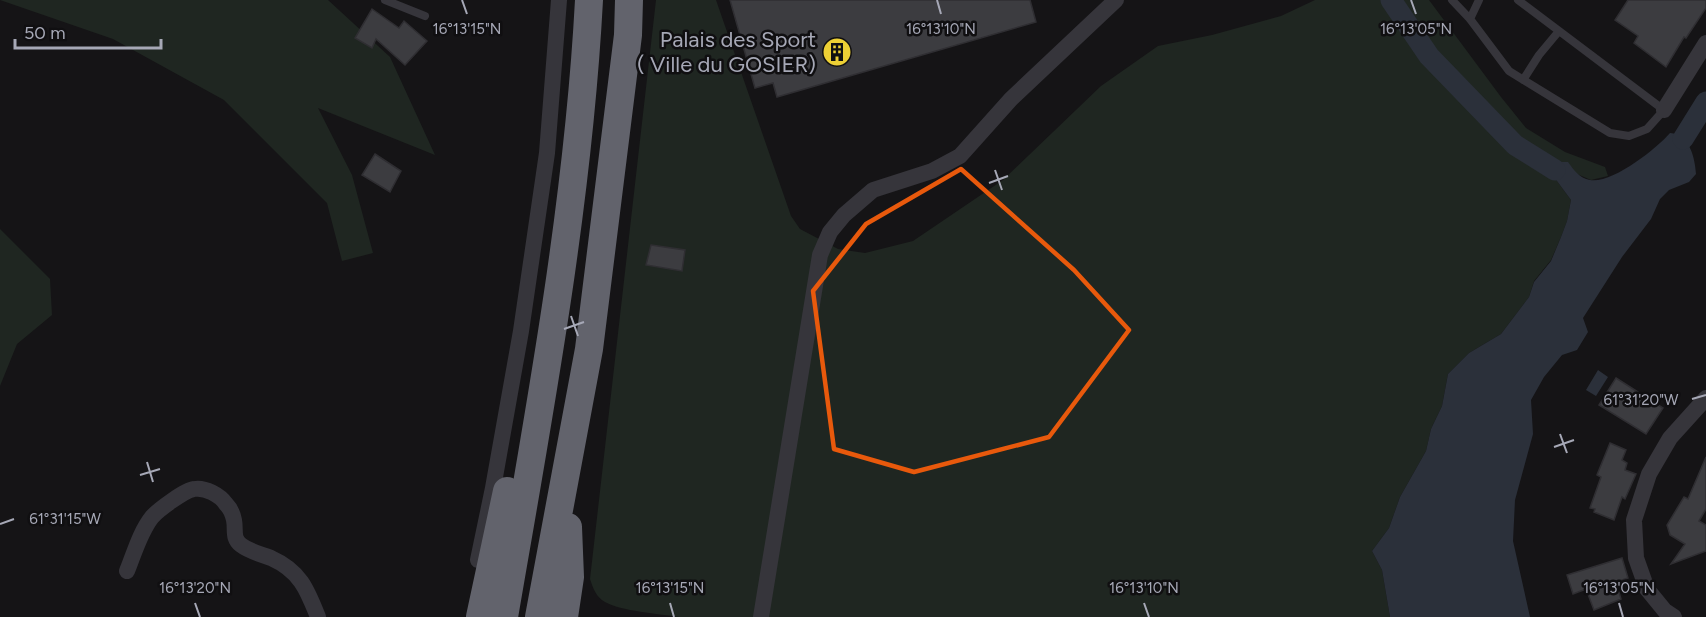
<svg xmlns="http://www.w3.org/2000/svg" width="1706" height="617" font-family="Figtree,sans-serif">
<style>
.green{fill:#1f2621}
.water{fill:#2b303a}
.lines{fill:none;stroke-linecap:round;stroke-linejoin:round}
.canal{stroke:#2b303a;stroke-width:21}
.building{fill:#3c3c40;stroke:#2f2e32;stroke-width:1.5}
.lane{stroke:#36353b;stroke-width:8}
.street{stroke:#36353b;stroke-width:16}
.highway{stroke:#62636c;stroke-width:28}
.marked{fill:none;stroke:#e8590c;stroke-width:4.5;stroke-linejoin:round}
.ticks{fill:none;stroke:#a6a8b6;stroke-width:2}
.labels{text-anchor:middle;stroke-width:5;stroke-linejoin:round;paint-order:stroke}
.poi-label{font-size:22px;fill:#a6a8b6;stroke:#100f11;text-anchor:end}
.ticks-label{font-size:15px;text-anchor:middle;fill:#a6a8b6;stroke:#100f11;stroke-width:5;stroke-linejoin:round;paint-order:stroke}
</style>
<rect width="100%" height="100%" fill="#151416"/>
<path class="green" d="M 0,0 L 328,0 L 390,57 L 435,155 L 318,108 L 352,175 L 373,253 L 342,261 L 327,203 L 224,100 L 113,39 Z
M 656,0 L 716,0 L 791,216 L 800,229 L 838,249 L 865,253 L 913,241 L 1003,180 L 1101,86 L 1158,46 L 1212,35 L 1281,16 L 1315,0 L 1429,0 L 1501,97 L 1526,128 L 1565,152 L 1605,167 L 1608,176 L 1591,180 L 1577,174 L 1554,177 L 1571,200 L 1567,221 L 1561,237 L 1551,260 L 1534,281 L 1529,297 L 1501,334 L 1469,353 L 1448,374 L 1442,406 L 1431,429 L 1426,451 L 1400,497 L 1389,528 L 1372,551 L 1382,570 L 1390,617 L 679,617 C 660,614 620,611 605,602 C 596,597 593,588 590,579 Z
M 0,229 L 50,279 L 52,315 L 17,344 L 0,386 Z"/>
<path class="water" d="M 1670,133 C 1690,135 1695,158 1696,174 L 1689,182 L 1669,190 L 1660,199 L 1651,219 L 1622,257 L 1583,318 L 1588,332 L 1577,350 L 1562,355 L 1544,377 L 1531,400 L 1533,434 L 1515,500 L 1513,541 L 1530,617 L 1390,617 L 1382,570 L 1372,551 L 1389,528 L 1400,497 L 1426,451 L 1431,429 L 1442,406 L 1448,374 L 1469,353 L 1501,334 L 1529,297 L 1534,282 L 1551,261 L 1561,237 L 1567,221 L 1571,200 L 1554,177 L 1555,170 L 1558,162 L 1568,162 C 1574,170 1579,178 1590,180 C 1612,184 1656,149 1670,133 Z
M 1598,370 L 1608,377 L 1596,396 L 1586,390 Z"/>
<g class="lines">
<path class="canal" d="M 1391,0 L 1429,56 L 1515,145 L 1555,170
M 1683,139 L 1706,102"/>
</g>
<path class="building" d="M 730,0 L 1030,0 L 1036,22 L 777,97 L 773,83 L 755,88 Z
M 1628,0 L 1706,0 L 1706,8 L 1686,38 L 1684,37 L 1666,67 L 1634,43 L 1638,36 L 1615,20 Z
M 372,9 L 399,28 L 404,21 L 427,41 L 405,65 L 376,39 L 372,48 L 355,38 Z
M 375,154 L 401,171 L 390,192 L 362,175 Z
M 651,245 L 685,250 L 682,271 L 646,265 Z
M 1616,378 L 1663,408 L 1646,434 L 1599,405 Z
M 1610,443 L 1626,450 L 1622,460 L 1627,463 L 1625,470 L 1636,474 L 1625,499 L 1622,497 L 1614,520 L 1594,512 L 1595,509 L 1590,508 L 1601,477 L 1597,475 Z
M 1706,457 L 1706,509 L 1699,521 L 1706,525 L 1706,551 L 1671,564 L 1685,544 L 1670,535 L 1667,525 L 1684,497 L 1688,499 Z
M 1622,558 L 1628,578 L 1616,582 L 1621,599 L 1594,610 L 1586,589 L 1573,594 L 1567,575 Z"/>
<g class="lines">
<path class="lane" d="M 385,0 L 425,16
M 1452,0 L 1470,19 L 1509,71 L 1610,133 L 1629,136 L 1647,129 L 1664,110 L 1518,0
M 1470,19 L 1479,0
M 1523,80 L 1539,55 L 1559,31"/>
<path class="street" d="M 1664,110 L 1706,43
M 478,560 L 493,488 L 521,331 L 547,153 L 559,0
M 127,571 C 134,554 140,532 152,517 C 158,510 185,490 194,489 C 205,487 220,495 226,504 C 230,508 233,515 234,520 C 236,530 232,538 241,545 C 250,552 261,554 271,558 C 300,571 307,589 318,617
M 761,617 L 820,255 L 830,232 L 844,215 L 873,190 L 932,171 L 960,156 L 1011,99 L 1116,0
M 1674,617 L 1665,611 L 1647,589 L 1636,558 L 1634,520 L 1649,474 L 1670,438 L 1706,398"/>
<path class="highway" d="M 480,617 L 507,491
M 504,617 C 539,413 578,207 589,0
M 539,617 L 589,349 L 628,35 L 629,0
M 564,617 L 570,577 L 568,527"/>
</g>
<path class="marked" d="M 961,169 L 1074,270 L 1129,330 L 1049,437 L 914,472 L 834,449 L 813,291 L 866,224 Z"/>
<path class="ticks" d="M 462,0 L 467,14M 937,0 L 941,14M 1411,0 L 1416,14M 995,170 L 1002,190M 989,183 L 1008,176M 571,316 L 578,336M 564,329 L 584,322M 1692,399 L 1706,395M 1560,434 L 1567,453M 1554,447 L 1574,440M 147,462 L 153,482M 140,475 L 160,469M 0,524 L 14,519M 195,603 L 200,617M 670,603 L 674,617M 1144,603 L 1149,617M 1619,603 L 1623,617"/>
<defs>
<g id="building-disc" transform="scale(1.5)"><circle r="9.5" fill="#edd035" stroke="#100f11"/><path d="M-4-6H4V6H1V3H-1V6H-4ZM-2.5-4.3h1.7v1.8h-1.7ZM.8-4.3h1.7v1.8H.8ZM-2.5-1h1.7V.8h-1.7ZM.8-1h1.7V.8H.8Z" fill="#111"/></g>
</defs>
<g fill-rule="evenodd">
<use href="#building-disc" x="837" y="52"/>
</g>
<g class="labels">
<g class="poi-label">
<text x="816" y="47">Palais des Sport<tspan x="816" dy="25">( Ville du GOSIER)</tspan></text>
</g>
</g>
<g class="ticks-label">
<text x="467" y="34">16°13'15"N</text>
<text x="941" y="34">16°13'10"N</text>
<text x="1416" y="34">16°13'05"N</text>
<text x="1641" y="405">61°31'20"W</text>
<text x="65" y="524">61°31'15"W</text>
<text x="195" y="593">16°13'20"N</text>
<text x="670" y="593">16°13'15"N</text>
<text x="1144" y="593">16°13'10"N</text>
<text x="1619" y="593">16°13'05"N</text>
</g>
<path d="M15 39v9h146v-9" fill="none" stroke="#a6a8b6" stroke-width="3"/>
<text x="24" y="39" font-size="18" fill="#a6a8b6" stroke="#100f11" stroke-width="4.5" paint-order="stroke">50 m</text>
</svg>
